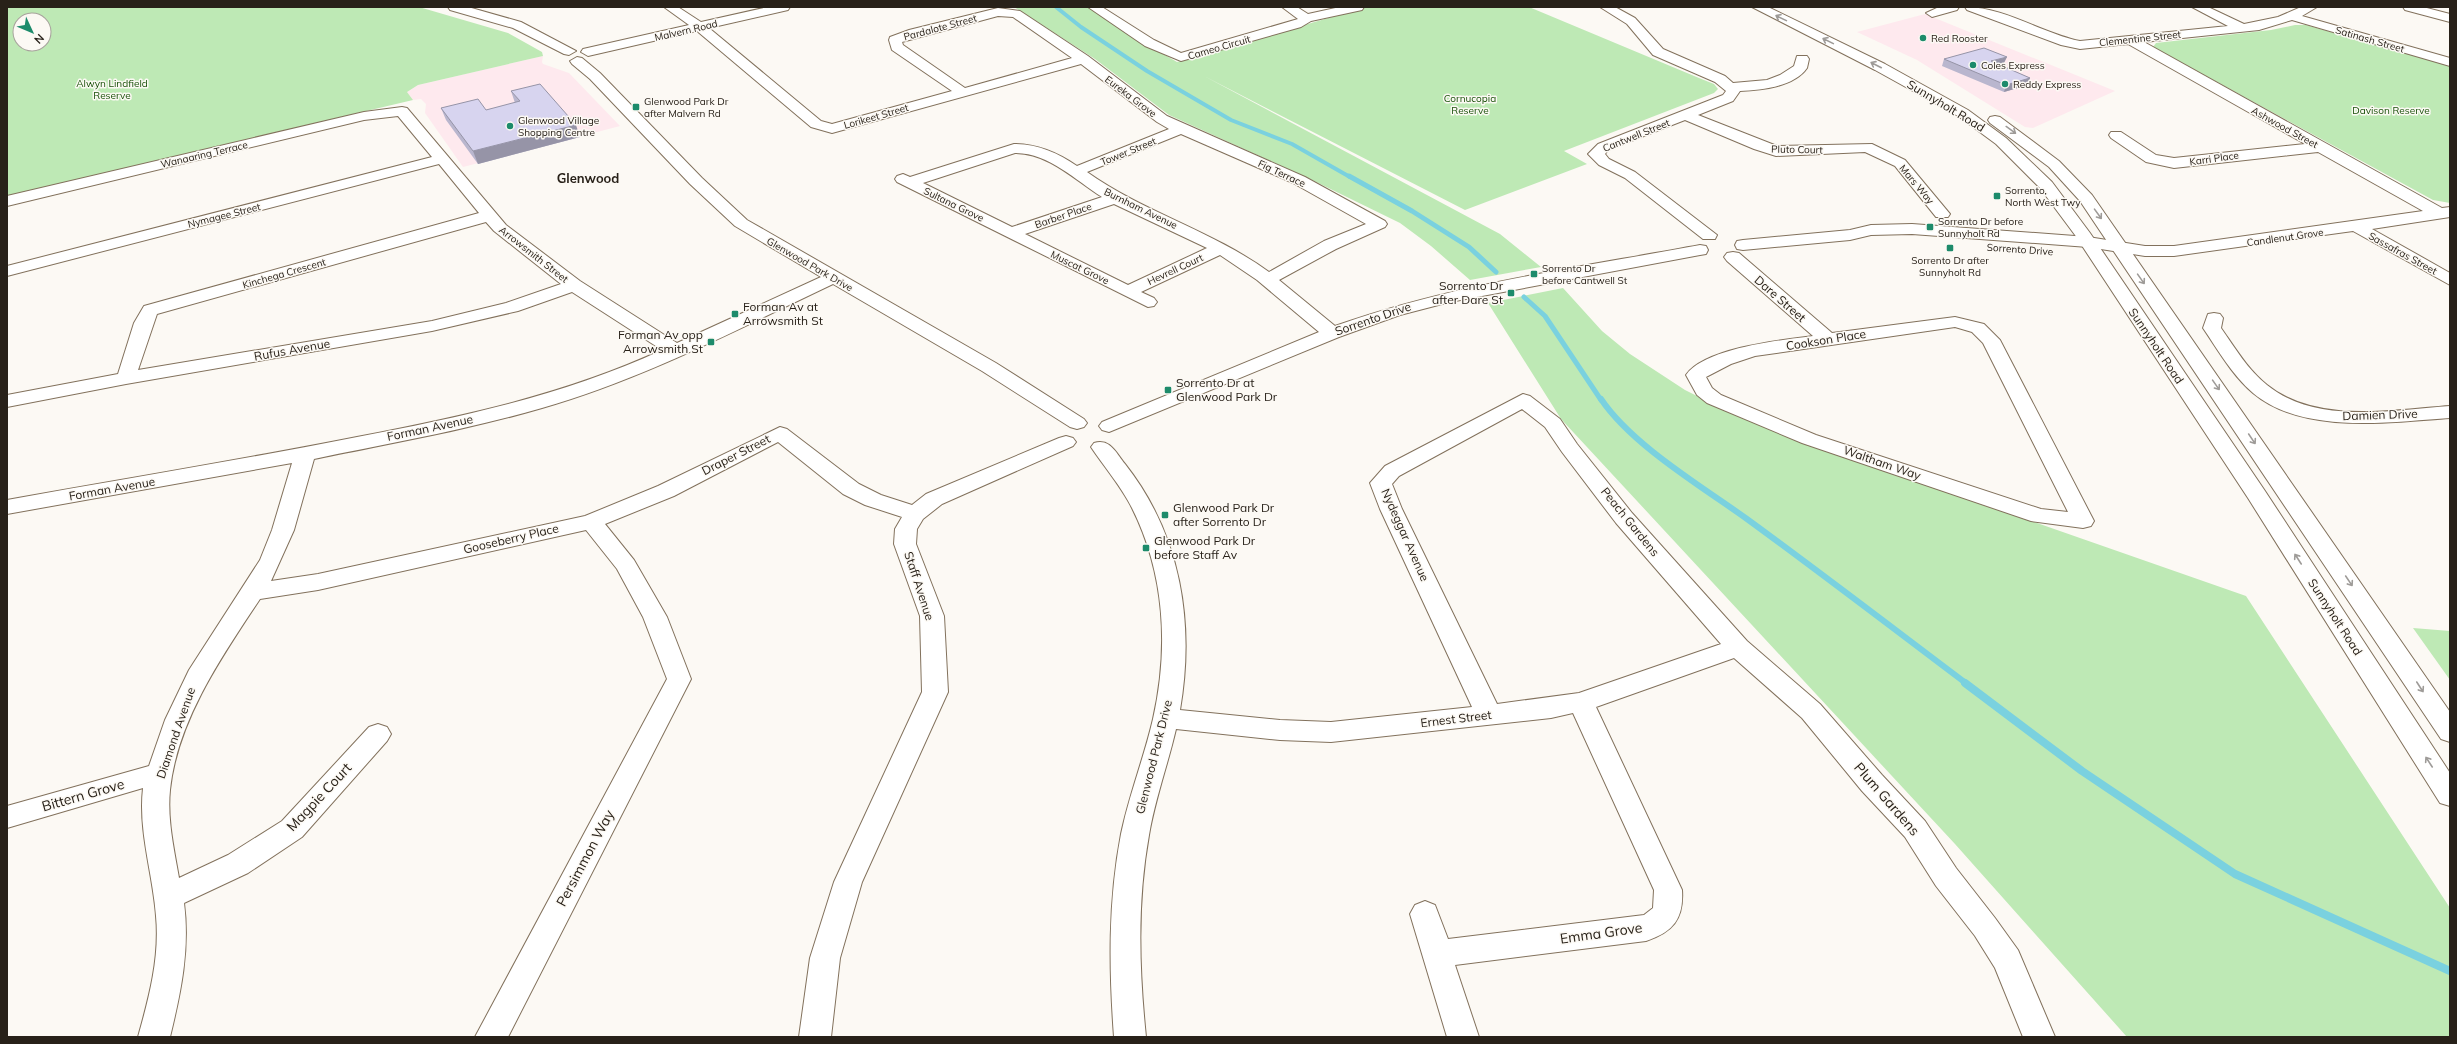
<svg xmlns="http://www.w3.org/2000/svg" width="2457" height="1044" font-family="Mulish,sans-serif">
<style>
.commercial{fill:#fee9ee}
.green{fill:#bee9b5;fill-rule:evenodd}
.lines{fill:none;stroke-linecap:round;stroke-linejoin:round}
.stream-far3{stroke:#7ad1df;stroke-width:4}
.stream-far2{stroke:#7ad1df;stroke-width:5}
.stream-far1{stroke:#7ad1df;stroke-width:6}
.stream{stroke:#7ad1df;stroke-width:8}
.minor-casing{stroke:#82715c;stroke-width:2}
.major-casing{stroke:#82715c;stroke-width:2}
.minor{fill:#fff;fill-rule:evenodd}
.major{fill:#fff;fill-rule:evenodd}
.wall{fill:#b9b6ce}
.shaded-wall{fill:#9694a7}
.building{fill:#d7d4ef;stroke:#9694a7}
.oneway{stroke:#9e9b98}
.poi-dot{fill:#1d8b6b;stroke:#fcf9f4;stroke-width:1.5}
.labels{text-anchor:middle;stroke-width:3;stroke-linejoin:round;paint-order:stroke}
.far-street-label{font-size:10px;fill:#282119;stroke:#fcf9f4}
.far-poi-label{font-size:10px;fill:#282119;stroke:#fcf9f4;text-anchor:start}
.far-park-label{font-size:10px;fill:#154e05;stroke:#fcf9f4}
.street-label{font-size:12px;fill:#282119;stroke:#fcf9f4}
.poi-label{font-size:12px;fill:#282119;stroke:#fcf9f4;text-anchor:start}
.far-district-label{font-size:13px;font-weight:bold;fill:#282119;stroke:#fcf9f4}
.near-street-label{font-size:14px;fill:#282119;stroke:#fcf9f4}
</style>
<rect width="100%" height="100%" fill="#fcf9f4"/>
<path class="commercial" d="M 1925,14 L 2115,91 L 2033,128 L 2025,127 L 1917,60 L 1857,32 Z
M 543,56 L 542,62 L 543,64 L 569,73 L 620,126 L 463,167 L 425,113 L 426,104 L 421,99 L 413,100 L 407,92 L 418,85 Z"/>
<path class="green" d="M 7,7 L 419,7 L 508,33 L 542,52 L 543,56 L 418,85 L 407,92 L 413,100 L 7,196 ZM 20,20 L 44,20 L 44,44 L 20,44 Z
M 1014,7 L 1088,7 L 1119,28 L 1177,62 L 1366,7 L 1529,7 L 1699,78 L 1714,84 L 1718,89 L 1714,93 L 1564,151 L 1587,164 L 1465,210 L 1204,76 L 1500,234 L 1541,267 L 1470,280 L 1431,246 L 1400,223 L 1310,179 L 1169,115 L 1095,59 Z
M 2295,25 L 2306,25 L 2450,66 L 2450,203 L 2433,200 L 2153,47 L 2156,43 L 2271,30 Z
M 1563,288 L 1602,331 L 1630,354 L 1685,390 L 1739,417 L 1816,446 L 2246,596 L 2450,908 L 2450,1037 L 2127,1037 L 1955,844 L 1561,419 L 1488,303 Z
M 2413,628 L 2450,631 L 2450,680 Z"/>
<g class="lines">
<path class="stream-far3" d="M 1056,7 L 1081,27 L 1147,71 L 1231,120 L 1292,144 L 1350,177"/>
<path class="stream-far2" d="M 1349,176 L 1412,211 L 1469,247 L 1496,272
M 1524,297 L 1545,316 L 1601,400"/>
<path class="stream-far1" d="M 1601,399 C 1632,445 1701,486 1747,519 C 1821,573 1894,629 1967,684"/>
<path class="stream" d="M 1965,683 L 2082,771 L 2235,874 L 2450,971"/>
<g class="minor-casing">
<path id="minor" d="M 448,7 L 468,7 L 521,22 L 576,51 L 569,55 L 564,54 L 513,28 L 450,10 Z
M 664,7 L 678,7 L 701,22 L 768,7 L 790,7 L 788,10 L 709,28 L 821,121 L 832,124 L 952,91 L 892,50 L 889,40 L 890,37 L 909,30 L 998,8 L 1020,11 L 1088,56 L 1167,116 L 1305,177 L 1385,221 L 1387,224 L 1385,227 L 1336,249 L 1279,280 L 1335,326 C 1453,284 1577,268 1700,245 L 1706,246 L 1708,250 L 1706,254 L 1700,255 L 1450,302 L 1400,315 L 1339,337 L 1109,432 L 1102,430 L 1099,426 L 1102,422 L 1319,332 L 1257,280 L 1220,255 L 1141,292 L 1154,298 L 1157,302 L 1154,306 L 1148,307 L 897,182 L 895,179 L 897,176 L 903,174 L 910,177 L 1014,144 C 1038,144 1058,153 1077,166 L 1169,129 L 1157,122 L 1081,64 L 832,133 L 811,127 L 697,31 L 588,56 L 581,52 L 583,49 L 689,25 ZM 998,16 L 1013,17 L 1072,58 L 965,88 L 903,45 L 902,42 ZM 1181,134 L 1293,183 L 1366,224 L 1324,241 L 1269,272 C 1211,230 1145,213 1087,172 ZM 1015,153 C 1049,153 1075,180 1102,197 L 1012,227 L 923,183 ZM 1114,204 L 1207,248 L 1128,285 L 1025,234 Z
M 1088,7 L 1102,7 L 1154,40 L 1181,53 L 1298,19 L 1282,7 L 1297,7 L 1308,14 L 1340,7 L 1364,7 L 1362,10 L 1311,21 L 1301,27 L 1181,61 L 1145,46 Z
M 1600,7 L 1615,7 L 1635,18 L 1663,49 L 1725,76 L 1733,83 L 1767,80 L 1780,75 L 1794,66 L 1797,56 L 1807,56 L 1809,59 L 1807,68 C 1794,87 1761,90 1740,91 L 1733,101 L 1698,115 L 1777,146 L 1872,144 L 1905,160 L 1950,214 L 1948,217 L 1936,217 L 1895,166 L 1865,152 L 1776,156 L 1754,149 L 1685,120 L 1608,150 L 1605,154 L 1609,159 L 1635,172 L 1717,235 L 1715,239 L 1703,239 L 1625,178 L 1599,165 L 1588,154 L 1598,144 L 1723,95 L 1726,91 L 1715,82 L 1653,55 L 1627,24 Z
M 1939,7 L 1959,7 L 1957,10 L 1932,17 L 1926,13 Z
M 1965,7 C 2005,7 2041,33 2080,41 L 2228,26 L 2192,7 L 2208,7 L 2244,24 L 2278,17 L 2301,7 L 2317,7 L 2302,16 L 2450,58 L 2450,66 L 2292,20 L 2259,30 L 2144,42 L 2442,208 L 2450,207 L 2450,217 L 2372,229 L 2450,273 L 2450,285 L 2353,231 L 2174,256 L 2145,256 L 2088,247 L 1912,234 L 1871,235 L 1850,240 L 1743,250 L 1737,249 L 1735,245 L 1737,241 L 1743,240 L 1850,230 L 1871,225 L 1912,224 L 2088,237 L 2145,246 L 2174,246 L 2423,211 L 2318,152 L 2174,168 L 2146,162 L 2111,138 L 2109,135 L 2111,132 L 2121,132 L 2156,155 L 2174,158 L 2305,144 L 2128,44 L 2080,49 L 2061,45 L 1967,10 Z
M 2403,7 L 2423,7 L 2450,14 L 2450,22 L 2405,10 Z
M 577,57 L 582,58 L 600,73 L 702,178 L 747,220 L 996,363 L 1084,419 L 1087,423 L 1084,427 L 1077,429 L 1070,427 L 982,371 L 833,284 C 738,329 643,379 542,408 C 467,430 390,443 314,459 L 294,530 L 271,581 L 318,574 L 585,516 L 658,486 L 780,427 L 787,429 L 859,484 L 881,495 L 912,505 L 926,494 L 1059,438 L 1066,436 L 1073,438 L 1076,442 L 1073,446 L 942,504 L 923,519 L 917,529 L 916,544 L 944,616 L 948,692 L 862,882 L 840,958 L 831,1037 L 799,1037 L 810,958 L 834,882 L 922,692 L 920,616 L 894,544 L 895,529 L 902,517 L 865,505 L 843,494 L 778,442 L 674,496 L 605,524 L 634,560 L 667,617 L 691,679 L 508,1037 L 475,1037 L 667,679 L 643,617 L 617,569 L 586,530 L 318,590 L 260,599 C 222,656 177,721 170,790 C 167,819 174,849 179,878 L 228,855 L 282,821 L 369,727 L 378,724 L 387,727 L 391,734 L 387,741 L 302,837 L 248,873 L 184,903 C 190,949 181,992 170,1037 L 138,1037 C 149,998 160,957 156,916 C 153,874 138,832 143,788 L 7,828 L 7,806 L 149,766 L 165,720 L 189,670 L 260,560 L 272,530 L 292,463 L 7,514 L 7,500 C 124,479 241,460 357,437 C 461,417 565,395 662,350 L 572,292 L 518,311 L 432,331 L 126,384 L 7,407 L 7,395 L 118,374 L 134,323 L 144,306 L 479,213 L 439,164 L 7,276 L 7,266 L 432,157 L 398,116 L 364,120 L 7,206 L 7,196 L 364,112 L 402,107 L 407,108 L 506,225 L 580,281 L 677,343 L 821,277 L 735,226 L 690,184 L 590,79 L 572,64 L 570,61 ZM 486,222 L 494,231 L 561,284 L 506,303 L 432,321 L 138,370 L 157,314 Z
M 1733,252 L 1739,253 L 1832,333 L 1955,317 L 1984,324 L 2000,340 L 2094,521 L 2091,526 L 2083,528 L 2031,521 L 1802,443 L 1707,403 L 1697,395 L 1686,375 C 1705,348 1781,340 1813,336 L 1727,261 L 1724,257 L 1727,253 ZM 1955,327 L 1972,332 L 1983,343 L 2068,512 L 2041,509 L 1816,435 L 1721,395 L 1712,388 L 1706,377 L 1731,364 L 1755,356 Z
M 2214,313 L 2220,314 L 2223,318 L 2221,328 C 2235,348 2248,370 2267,385 C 2316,425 2392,410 2450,406 L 2450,418 C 2389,422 2303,435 2253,393 C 2232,375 2218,350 2203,328 L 2208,314 Z
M 1523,394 L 1530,396 L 1560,419 L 1577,444 L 1632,513 L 1747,641 L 1820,704 L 1882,775 L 1925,821 L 1956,868 L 1995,918 L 2018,950 L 2055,1037 L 2023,1037 L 1995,968 L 1975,936 L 1936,886 L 1905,837 L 1862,791 L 1802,718 L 1734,658 L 1596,707 L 1682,890 C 1684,920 1672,932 1646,941 L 1455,965 L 1479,1037 L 1447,1037 L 1410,914 L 1415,905 L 1425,901 L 1435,905 L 1448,939 L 1644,915 L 1653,908 L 1654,890 L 1573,713 L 1551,718 L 1331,742 L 1280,740 L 1176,729 C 1168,764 1155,799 1149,835 C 1137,902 1139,969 1146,1037 L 1114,1037 C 1109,969 1108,902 1121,834 C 1129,795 1144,758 1153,719 C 1169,648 1165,574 1132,508 C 1121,486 1105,468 1091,447 L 1094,443 C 1110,438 1116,453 1125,464 C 1181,535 1195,623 1180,710 L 1280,720 L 1331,722 L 1472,707 L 1380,509 L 1370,483 L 1385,466 ZM 1522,409 L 1545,427 L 1562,452 L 1616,523 L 1721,644 L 1579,693 L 1497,704 L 1402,509 L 1392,484 L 1399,476 Z"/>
</g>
<g class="major-casing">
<path id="major" d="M 1752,7 L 1768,7 L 1885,64 L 1968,110 L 2006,138 L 2052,182 L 2090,233 L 2265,491 L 2450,773 L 2450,806 L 2440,803 L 2248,498 L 2075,235 L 2040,188 L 1996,144 L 1958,116 L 1875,70 Z
M 1995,116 L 2000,117 L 2059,161 L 2092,195 L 2450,712 L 2450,742 L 2441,739 L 2080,201 L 2049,167 L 1990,123 L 1988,120 L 1990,117 Z"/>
</g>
<use href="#minor" class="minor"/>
<use href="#major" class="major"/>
</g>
<path class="wall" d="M 1944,59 L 2004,63 L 1999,65 L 2030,78 L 2028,85 L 2004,92 L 1942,66 Z
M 511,91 L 580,137 L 478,164 L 446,120 L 441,108 L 486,110 L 515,103 Z"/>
<path class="shaded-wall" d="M 2007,57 L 2004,63 L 1988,68 L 1991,61 Z
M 2030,78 L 2028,85 L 2004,92 L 2006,85 Z
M 576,125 L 580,137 L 478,164 L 473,151 Z"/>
<path class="building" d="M 1984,48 L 2007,57 L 1991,61 L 2030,78 L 2006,85 L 1944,59 Z
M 540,84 L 576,125 L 473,151 L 441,108 L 478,99 L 486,110 L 520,101 L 511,91 Z"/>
<defs><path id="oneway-shaft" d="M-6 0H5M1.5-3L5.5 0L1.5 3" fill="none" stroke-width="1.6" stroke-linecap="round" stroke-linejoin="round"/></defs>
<g class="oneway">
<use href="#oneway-shaft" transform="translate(1781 18) rotate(-154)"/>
<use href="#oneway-shaft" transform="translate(1828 41) rotate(-154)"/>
<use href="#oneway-shaft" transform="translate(1876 65) rotate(-153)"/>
<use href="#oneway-shaft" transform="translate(2011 130) rotate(36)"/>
<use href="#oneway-shaft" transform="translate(2098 214) rotate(54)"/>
<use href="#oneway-shaft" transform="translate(2141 279) rotate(55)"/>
<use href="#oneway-shaft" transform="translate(2216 385) rotate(55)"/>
<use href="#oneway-shaft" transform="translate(2252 439) rotate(56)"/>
<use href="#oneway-shaft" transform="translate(2298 559) rotate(-123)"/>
<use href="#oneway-shaft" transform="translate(2349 581) rotate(56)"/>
<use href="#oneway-shaft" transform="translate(2420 687) rotate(57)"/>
<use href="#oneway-shaft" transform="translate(2429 762) rotate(-123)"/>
</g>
<g class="poi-dot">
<circle cx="1923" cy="38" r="4"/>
<circle cx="1973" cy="65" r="4"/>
<circle cx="2005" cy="84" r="4"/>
<rect x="632" y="103" width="8" height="8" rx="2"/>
<circle cx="510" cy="126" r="4"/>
<rect x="1993" y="192" width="8" height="8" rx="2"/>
<rect x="1926" y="223" width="8" height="8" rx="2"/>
<rect x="1946" y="244" width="8" height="8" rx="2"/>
<rect x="1530" y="270" width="8" height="8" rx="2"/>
<rect x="1507" y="289" width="8" height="8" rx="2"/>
<rect x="731" y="310" width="8" height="8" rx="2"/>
<rect x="707" y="338" width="8" height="8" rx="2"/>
<rect x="1164" y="386" width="8" height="8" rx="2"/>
<rect x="1161" y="511" width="8" height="8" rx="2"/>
<rect x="1142" y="544" width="8" height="8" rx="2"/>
</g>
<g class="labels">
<g class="far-street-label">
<text transform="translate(940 27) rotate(-15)" y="4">Pardalote Street</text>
<text transform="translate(686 30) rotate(-13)" y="4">Malvern Road</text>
<text transform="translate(2140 38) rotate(-6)" y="4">Clementine Street</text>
<text transform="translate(2370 39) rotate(16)" y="4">Satinash Street</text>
<text transform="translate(1219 47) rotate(-16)" y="4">Cameo Circuit</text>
<text transform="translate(1131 96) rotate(37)" y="4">Eureka Grove</text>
<text transform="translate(876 116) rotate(-16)" y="4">Lorikeet Street</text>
<text transform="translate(2285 127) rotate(29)" y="4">Ashwood Street</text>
<text transform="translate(1636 135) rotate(-22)" y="4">Cantwell Street</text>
<text transform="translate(1797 149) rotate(1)" y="4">Pluto Court</text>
<text transform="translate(1128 151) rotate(-22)" y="4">Tower Street</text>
<text transform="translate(204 154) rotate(-13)" y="4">Wanaaring Terrace</text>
<text transform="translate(2214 158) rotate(-8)" y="4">Karri Place</text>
<text transform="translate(1282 173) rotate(25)" y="4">Fig Terrace</text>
<text transform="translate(1917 184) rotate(50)" y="4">Mars Way</text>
<text transform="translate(954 204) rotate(26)" y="4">Sultana Grove</text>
<text transform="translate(1141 208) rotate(26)" y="4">Burnham Avenue</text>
<text transform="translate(224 215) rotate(-14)" y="4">Nymagee Street</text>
<text transform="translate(1063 215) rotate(-19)" y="4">Barber Place</text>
<text transform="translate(2285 237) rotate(-8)" y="4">Candlenut Grove</text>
<text transform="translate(2020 249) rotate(4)" y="4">Sorrento Drive</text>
<text transform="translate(2403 253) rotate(29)" y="4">Sassafras Street</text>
<text transform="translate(534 254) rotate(38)" y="4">Arrowsmith Street</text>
<text transform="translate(810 264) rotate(30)" y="4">Glenwood Park Drive</text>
<text transform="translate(1080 267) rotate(26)" y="4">Muscat Grove</text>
<text transform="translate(1175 269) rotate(-25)" y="4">Hevrell Court</text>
<text transform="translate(284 273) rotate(-16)" y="4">Kinchega Crescent</text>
</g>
<g class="far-poi-label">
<text x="1931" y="42">Red Rooster</text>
<text x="1981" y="69">Coles Express</text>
<text x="2013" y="88">Reddy Express</text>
<text x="644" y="105">Glenwood Park Dr<tspan x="644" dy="12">after Malvern Rd</tspan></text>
<text x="518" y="124">Glenwood Village<tspan x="518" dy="12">Shopping Centre</tspan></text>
<text x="2005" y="194">Sorrento,<tspan x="2005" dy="12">North West Twy</tspan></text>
<text x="1938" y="225">Sorrento Dr before<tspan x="1938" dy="12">Sunnyholt Rd</tspan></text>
<text x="1950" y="264" text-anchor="middle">Sorrento Dr after<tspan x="1950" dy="12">Sunnyholt Rd</tspan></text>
<text x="1542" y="272">Sorrento Dr<tspan x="1542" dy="12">before Cantwell St</tspan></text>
</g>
<g class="far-park-label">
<text x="112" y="87">Alwyn Lindfield<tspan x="112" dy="12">Reserve</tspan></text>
<text x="1470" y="102">Cornucopia<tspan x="1470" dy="12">Reserve</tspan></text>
<text x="2391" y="114">Davison Reserve</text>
</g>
<g class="street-label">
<text transform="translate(1946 106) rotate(31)" y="4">Sunnyholt Road</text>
<text transform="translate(1780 299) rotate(41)" y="4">Dare Street</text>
<text transform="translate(1373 319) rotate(-19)" y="4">Sorrento Drive</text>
<text transform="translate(1826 340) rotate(-9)" y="4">Cookson Place</text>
<text transform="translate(2156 346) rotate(56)" y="4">Sunnyholt Road</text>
<text transform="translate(292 350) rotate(-10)" y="4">Rufus Avenue</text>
<text transform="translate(2380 415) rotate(-2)" y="4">Damien Drive</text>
<text transform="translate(430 428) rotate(-12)" y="4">Forman Avenue</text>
<text transform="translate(736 455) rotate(-27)" y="4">Draper Street</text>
<text transform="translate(1882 463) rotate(19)" y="4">Waltham Way</text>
<text transform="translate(112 489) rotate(-10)" y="4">Forman Avenue</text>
<text transform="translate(1630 522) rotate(51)" y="4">Peach Gardens</text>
<text transform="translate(1405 535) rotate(66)" y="4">Nydeggar Avenue</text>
<text transform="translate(511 539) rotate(-13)" y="4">Gooseberry Place</text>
<text transform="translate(919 586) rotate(72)" y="4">Staff Avenue</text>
<text transform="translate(2335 617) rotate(57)" y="4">Sunnyholt Road</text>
<text transform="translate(1456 719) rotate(-7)" y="4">Ernest Street</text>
<text transform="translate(176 733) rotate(-71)" y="4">Diamond Avenue</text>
<text transform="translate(1154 757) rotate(-76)" y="4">Glenwood Park Drive</text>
</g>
<g class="poi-label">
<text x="1503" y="290" text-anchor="end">Sorrento Dr<tspan x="1503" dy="14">after Dare St</tspan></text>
<text x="743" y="311">Forman Av at<tspan x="743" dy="14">Arrowsmith St</tspan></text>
<text x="703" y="339" text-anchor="end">Forman Av opp<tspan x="703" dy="14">Arrowsmith St</tspan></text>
<text x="1176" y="387">Sorrento Dr at<tspan x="1176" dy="14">Glenwood Park Dr</tspan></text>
<text x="1173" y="512">Glenwood Park Dr<tspan x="1173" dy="14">after Sorrento Dr</tspan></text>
<text x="1154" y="545">Glenwood Park Dr<tspan x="1154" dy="14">before Staff Av</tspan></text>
</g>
<g class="far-district-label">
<text x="588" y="183">Glenwood</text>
</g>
<g class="near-street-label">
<text transform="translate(83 795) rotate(-16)" y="5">Bittern Grove</text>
<text transform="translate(319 797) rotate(-47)" y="5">Magpie Court</text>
<text transform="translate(1887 799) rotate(49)" y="5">Plum Gardens</text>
<text transform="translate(585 858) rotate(-62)" y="5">Persimmon Way</text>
<text transform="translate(1601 933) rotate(-8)" y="5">Emma Grove</text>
</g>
</g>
<rect width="2457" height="1044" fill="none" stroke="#282119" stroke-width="16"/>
<g transform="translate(32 32) rotate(134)"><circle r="19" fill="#fcf9f4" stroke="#a7a39c"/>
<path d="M0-3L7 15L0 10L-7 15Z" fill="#1d8b6b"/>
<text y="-6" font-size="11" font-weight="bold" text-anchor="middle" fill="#282119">N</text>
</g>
</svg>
